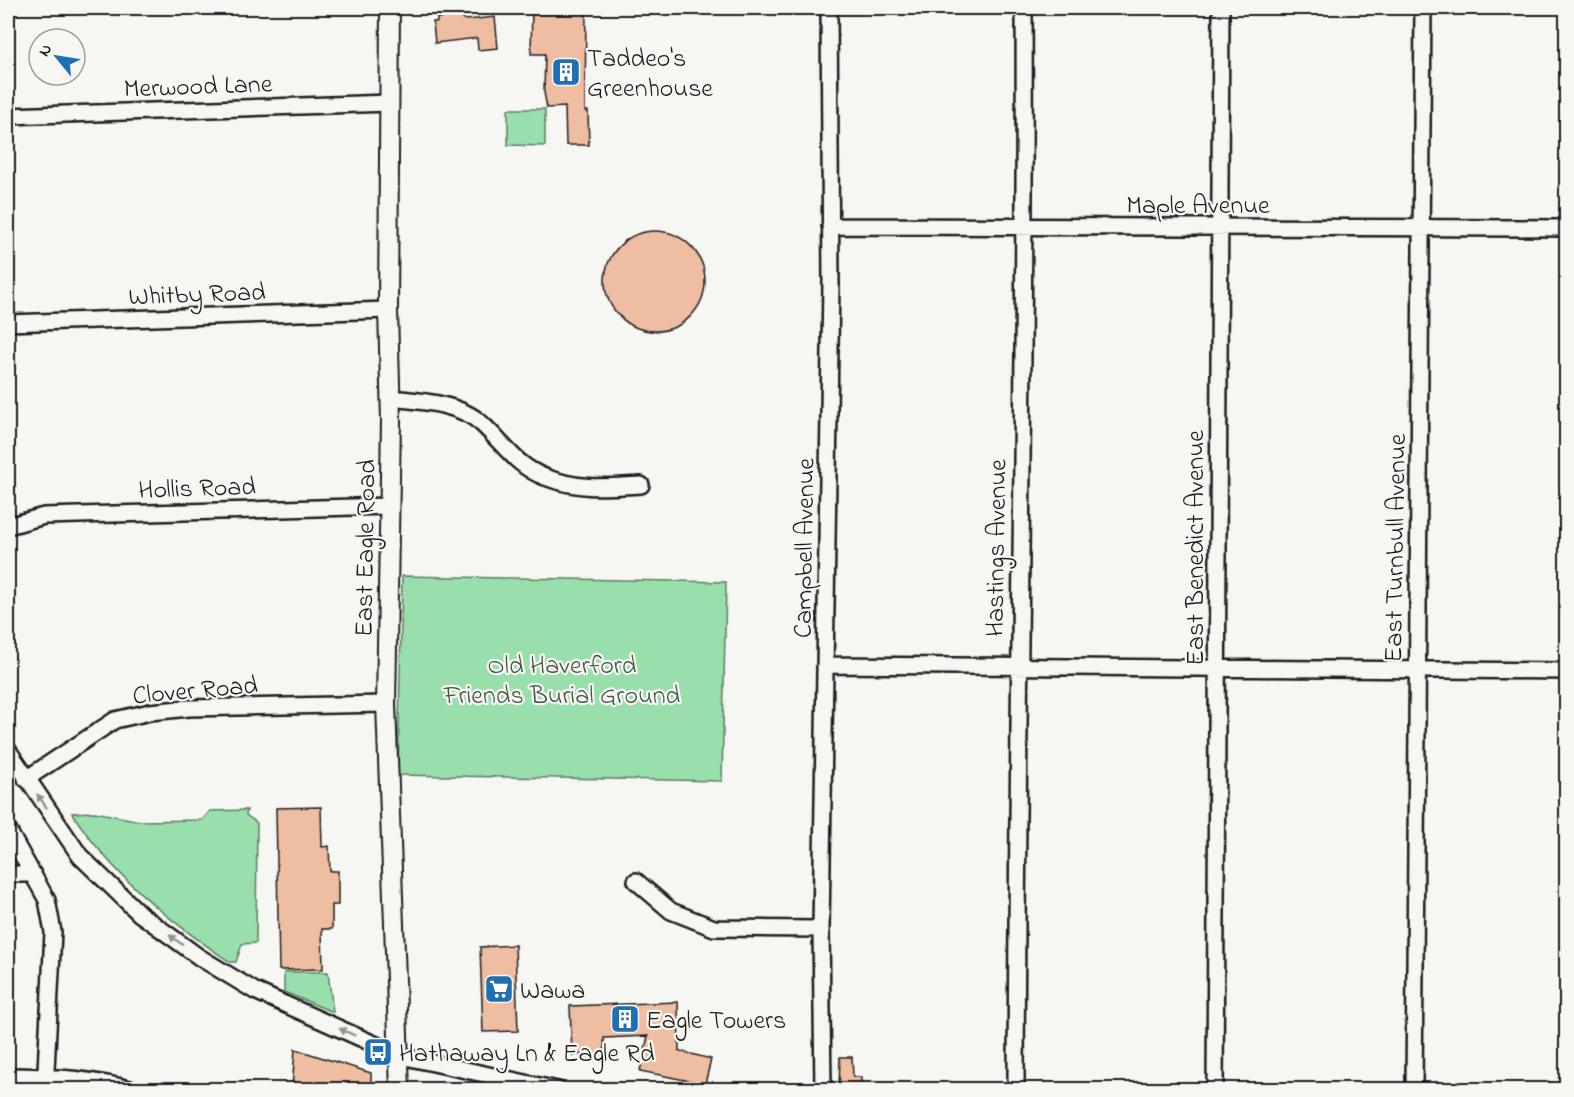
<svg xmlns="http://www.w3.org/2000/svg" width="1574" height="1097" font-family="'Indie Flower',sans-serif">
<style>
.green{fill:#98dfac;stroke:#5a7e64;stroke-width:1.5}
.building{fill:#efbda1;stroke:#1c1c1c;stroke-width:1.5}
.lines{fill:none;stroke-linecap:round;stroke-linejoin:round}
.minor-casing{stroke:#1c1c1c;stroke-width:20}
.major-casing{stroke:#1c1c1c;stroke-width:22}
.minor{stroke:#f6f6f2;stroke-width:15}
.major{stroke:#f6f6f2;stroke-width:18}
.oneway{fill:#949492}
.labels{text-anchor:middle;stroke-width:4.5;stroke-linejoin:round;paint-order:stroke}
.poi-label{font-size:26px;fill:#1c1c1c;stroke:#f6f6f2;text-anchor:start}
.street-label{font-size:26px;fill:#1c1c1c;stroke:#f6f6f2}
.park-label{font-size:26px;fill:#415647;stroke:#f6f6f2}
</style>
<rect width="100%" height="100%" fill="#f6f6f2"/>
<filter id="ink" filterUnits="userSpaceOnUse"><feTurbulence type="fractalNoise" baseFrequency=".0167" numOctaves="2"/><feDisplacementMap in="SourceGraphic" scale="12" xChannelSelector="R" yChannelSelector="G"/><feConvolveMatrix kernelMatrix="1 2 1 2 8 2 1 2 1" color-interpolation-filters="sRGB"/></filter>
<g filter="url(#ink)">
<path class="green" d="M 508,109 L 545,109 L 545,146 L 508,145 Z
M 402,576 L 726,582 L 722,781 L 398,775 Z
M 247,810 L 246,815 L 257,823 L 256,943 L 242,944 L 236,962 L 230,962 C 168,920 113,876 72,813 L 95,812 L 140,821 L 202,820 L 210,811 Z
M 284,972 L 328,972 L 333,1012 L 284,992 Z"/>
<path class="building" d="M 532,8 L 586,8 L 585,111 L 588,111 L 589,145 L 566,145 L 565,107 L 547,108 L 544,92 L 545,54 L 531,54 Z
M 463,15 L 463,19 L 467,20 L 495,17 L 498,48 L 478,50 L 477,38 L 435,43 L 433,22 L 437,22 L 437,18 Z
M605 281a50 50 0 1 1 100 0a50 50 0 1 1-100 0Z
M 321,807 L 322,847 L 329,846 L 330,871 L 338,871 L 338,905 L 332,905 L 332,929 L 322,929 L 323,969 L 279,970 L 276,808 Z
M 515,945 L 518,1031 L 483,1032 L 480,947 Z
M 678,1002 L 679,1051 L 711,1059 L 705,1084 L 640,1071 L 648,1036 L 604,1038 L 605,1059 L 585,1060 L 585,1054 L 572,1055 L 570,1006 Z
M 295,1049 L 371,1073 L 371,1089 L 292,1089 Z
M 840,1057 L 852,1057 L 853,1077 L 861,1077 L 861,1089 L 839,1089 Z"/>
<g class="lines">
<g class="minor-casing">
<path id="minor" d="M 8,116 L 390,103
M 830,226 L 1566,228
M 8,323 L 388,310
M 390,398 C 420,401 460,403 482,424 C 503,443 517,467 545,477 C 579,490 606,487 641,485
M 8,526 L 44,516 L 389,506
M 825,665 L 1566,671
M 8,750 L 80,856 L 140,914 L 199,957 L 255,991 L 401,1056 L 558,1090
M 26,779 L 115,720 L 150,712 L 189,708 L 386,704
M 8,830 L 47,900 L 53,932 L 45,1090
M 8,874 L 33,874
M 636,881 L 671,911 L 714,928 L 821,929
M 8,1076 C 50,1076 92,1079 134,1090
M 823,1090 L 821,929 L 831,284 L 829,8
M 1016,1090 C 1017,729 1026,368 1024,8
M 1215,1090 L 1221,8
M 1414,1090 L 1423,8"/>
</g>
<g class="major-casing">
<path id="major" d="M 390,8 L 388,310 L 391,421 L 386,704 L 400,1090"/>
</g>
<use href="#minor" class="minor"/>
<use href="#major" class="major"/>
</g>
<defs><path id="oneway-solid" d="M-6-.8H1V-3.2L6.5 0L1 3.2V.8H-6Z" transform="scale(1.5)"/></defs>
<g class="oneway">
<use href="#oneway-solid" transform="translate(42 801) rotate(-125)"/>
<use href="#oneway-solid" transform="translate(176 940) rotate(-144)"/>
<use href="#oneway-solid" transform="translate(347 1032) rotate(-156)"/>
</g>
</g>
<defs>
<g id="building-square" transform="scale(1.5)"><rect x="-9" y="-9" width="18" height="18" rx="4" fill="#1f6fb2" stroke="#f6f6f2"/><path d="M-4-6H4V6H1V3H-1V6H-4ZM-2.5-4.3h1.7v1.8h-1.7ZM.8-4.3h1.7v1.8H.8ZM-2.5-1h1.7V.8h-1.7ZM.8-1h1.7V.8H.8Z" fill="#fff"/></g>
<g id="supermarket-square" transform="scale(1.5)"><rect x="-9" y="-9" width="18" height="18" rx="4" fill="#1f6fb2" stroke="#f6f6f2"/><path d="M-6-5.5h2.5l.6 2H6L4.5 2H-2.5L-4.4-4H-6ZM-1.5 3.2a1.3 1.3 0 1 0 .1 0ZM3 3.2a1.3 1.3 0 1 0 .1 0Z" fill="#fff"/></g>
<g id="bus-square" transform="scale(1.5)"><rect x="-9" y="-9" width="18" height="18" rx="4" fill="#1f6fb2" stroke="#f6f6f2"/><path d="M-5-6H5V4H4V6H2V4H-2V6H-4V4H-5ZM-3.5-4V0h7V-4ZM-3.5 1.2v1.5H-2V1.2ZM2 1.2v1.5H3.5V1.2Z" fill="#fff"/></g>
</defs>
<g fill-rule="evenodd">
<use href="#building-square" x="566" y="72"/>
<use href="#supermarket-square" x="499" y="989"/>
<use href="#building-square" x="625" y="1019"/>
<use href="#bus-square" x="378" y="1052"/>
</g>
<g class="labels">
<g class="poi-label">
<text x="587" y="66">Taddeo's<tspan x="587" dy="30">Greenhouse</tspan></text>
<text x="520" y="998">Wawa</text>
<text x="646" y="1028">Eagle Towers</text>
<text x="399" y="1061">Hathaway Ln &amp; Eagle Rd</text>
</g>
<g class="street-label">
<text transform="translate(198 85) rotate(-2)" y="9">Merwood Lane</text>
<text x="1198" y="213">Maple Avenue</text>
<text transform="translate(197 293) rotate(-2)" y="9">Whitby Road</text>
<text transform="translate(197 487) rotate(-2)" y="9">Hollis Road</text>
<text transform="translate(364 548) rotate(-89)" y="9">East Eagle Road</text>
<text transform="translate(803 548) rotate(-89)" y="9">Campbell Avenue</text>
<text transform="translate(995 548) rotate(-89)" y="9">Hastings Avenue</text>
<text transform="translate(1194 548) rotate(-90)" y="9">East Benedict Avenue</text>
<text transform="translate(1394 548) rotate(-89)" y="9">East Turnbull Avenue</text>
<text transform="translate(195 689) rotate(-5)" y="9">Clover Road</text>
</g>
<g class="park-label">
<text x="562" y="673">Old Haverford<tspan x="562" dy="30">Friends Burial Ground</tspan></text>
</g>
</g>
<rect width="1574" height="1097" fill="none" stroke="#f6f6f2" stroke-width="30"/>
<rect x="15" y="15" width="1544" height="1067" fill="none" stroke="#1c1c1c" stroke-width="2" filter="url(#ink)"/>
<g transform="translate(57 57) rotate(300)"><circle r="28" fill="#f6f6f2" stroke="#9f9f9c" stroke-width="1.5"/>
<path d="M0-4.5L10 22L0 15L-10 22Z" fill="#1f6fb2"/>
<text y="-9" font-size="16" font-weight="bold" text-anchor="middle" fill="#1c1c1c">N</text>
</g>
</svg>
